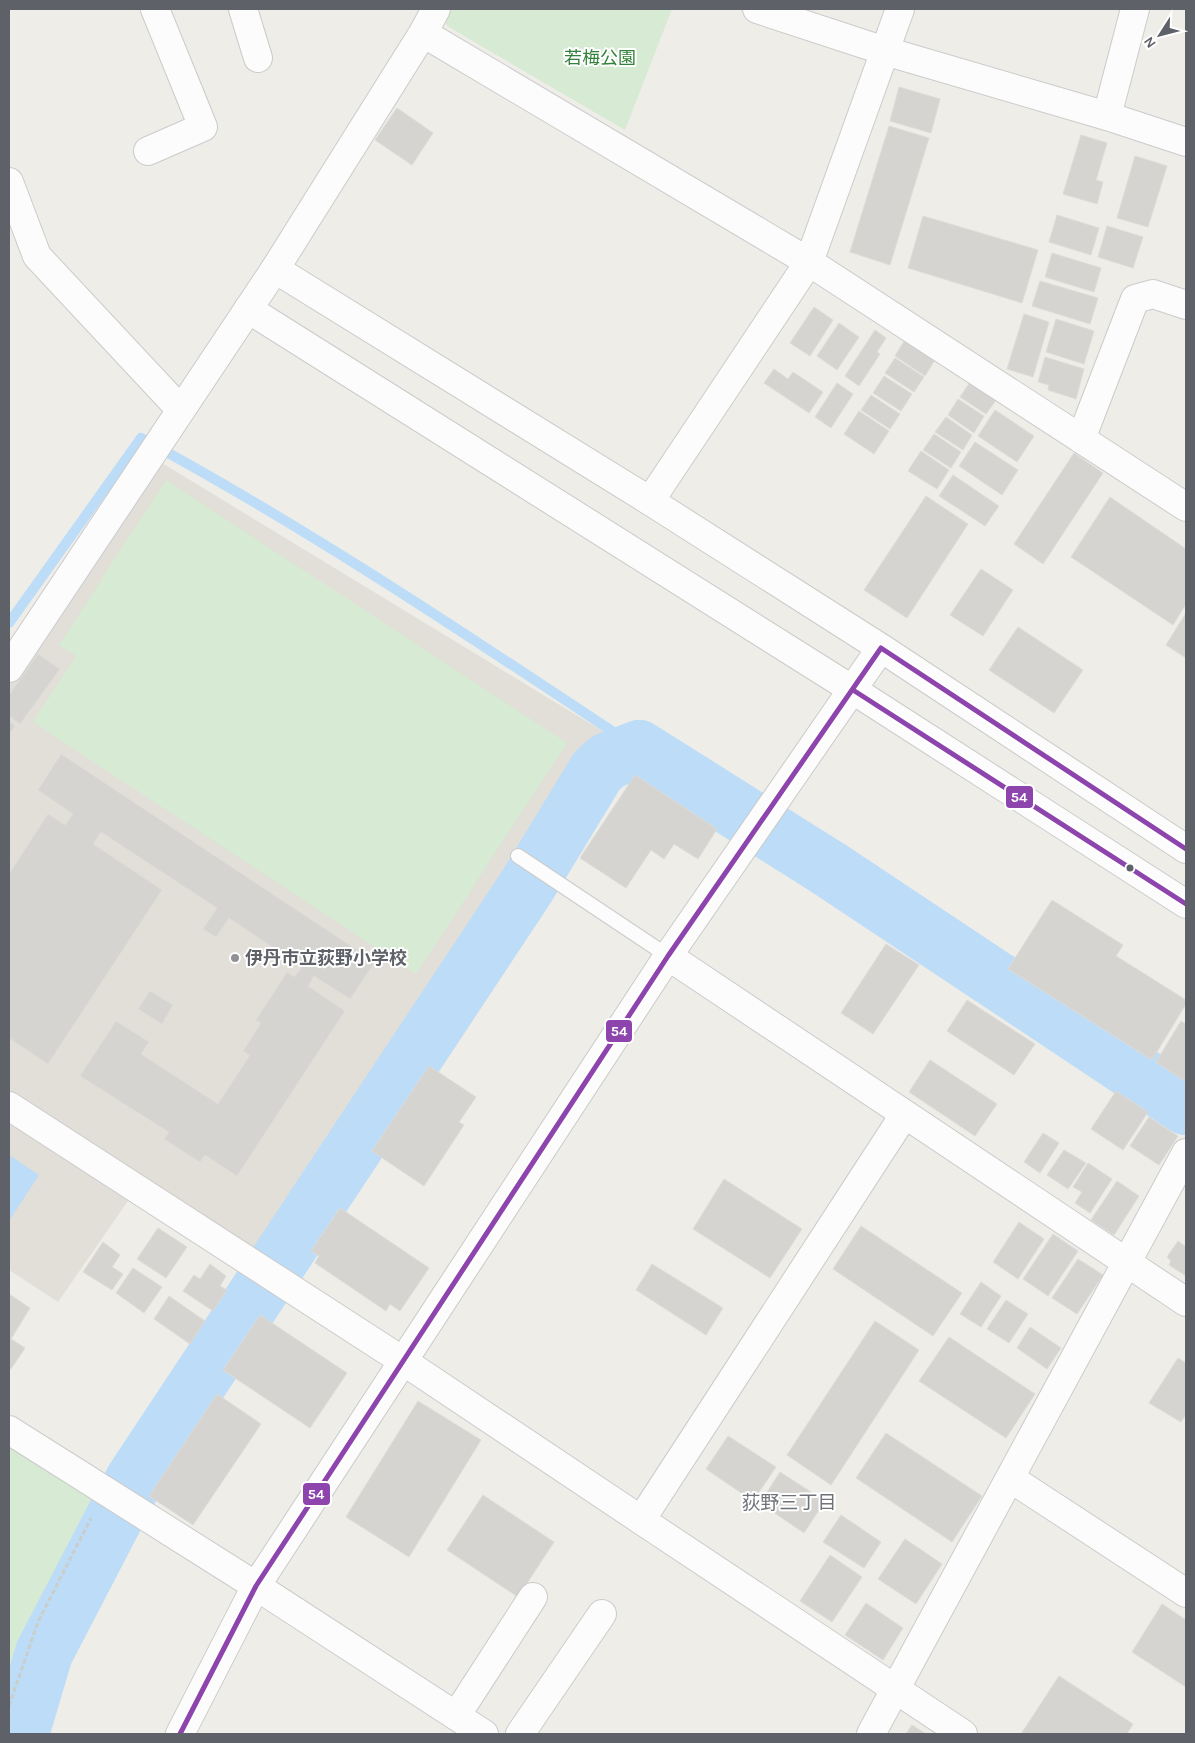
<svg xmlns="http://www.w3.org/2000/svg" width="1195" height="1743" font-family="Karla,'Noto Sans JP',sans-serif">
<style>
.education{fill:#e1dfd8}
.green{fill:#d6ead4}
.water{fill:#bcdcf8}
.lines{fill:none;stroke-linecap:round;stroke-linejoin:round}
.stream{stroke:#bcdcf8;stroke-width:10}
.river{stroke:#bcdcf8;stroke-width:58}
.building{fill:#d5d4d1;stroke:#dddcd8}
.lane-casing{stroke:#cbcbcb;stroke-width:16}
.street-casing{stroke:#cbcbcb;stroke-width:30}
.secondary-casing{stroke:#cacac9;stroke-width:30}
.path{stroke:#cacecb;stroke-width:3;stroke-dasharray:5 2.5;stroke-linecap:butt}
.lane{stroke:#fcfcfc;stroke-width:14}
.street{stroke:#fcfcfc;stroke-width:28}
.secondary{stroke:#fcfcfc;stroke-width:28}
.bus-1-casing{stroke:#fff;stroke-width:9}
.bus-1{stroke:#8e44ad;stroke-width:5}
.bus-dot{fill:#5e6167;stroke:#fff;stroke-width:2}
.poi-dot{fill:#909294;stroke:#fff;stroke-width:2}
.labels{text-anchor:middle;stroke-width:4;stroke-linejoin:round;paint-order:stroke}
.park-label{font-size:18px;fill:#33813a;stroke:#fff}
.poi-label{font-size:18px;font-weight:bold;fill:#5e6167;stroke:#fff;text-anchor:start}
.neighbourhood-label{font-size:19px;fill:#6f7379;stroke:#fff}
.line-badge{stroke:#fff;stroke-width:2}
.badge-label{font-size:14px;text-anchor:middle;font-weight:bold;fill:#fff}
</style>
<rect width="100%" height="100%" fill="#eeede8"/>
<path class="education" d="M 162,463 L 609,735 L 264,1258 L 141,1182 L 58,1302 L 9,1270 L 9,682 Z"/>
<path class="green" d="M 446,9 L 672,9 L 625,130 L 447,26 L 443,14 Z
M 166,480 L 567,743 L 416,974 L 33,722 L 76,656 L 59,645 Z
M 9,1445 L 95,1499 L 9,1692 Z"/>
<path class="water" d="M 9,1155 L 39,1175 L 9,1221 Z"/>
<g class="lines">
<path class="stream" d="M 9,623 L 141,438 C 313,531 476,641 639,749"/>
<path class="river" d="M 20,1734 L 44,1653 L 134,1480 L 527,886 L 597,771 L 608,761 L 639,749 L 828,868 L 1186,1106"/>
</g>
<path class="building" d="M 899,87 L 940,99 L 931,133 L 890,121 Z
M 397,108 L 433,133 L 412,165 L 375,140 Z
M 889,126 L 929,138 L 890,265 L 850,252 Z
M 1081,135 L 1107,143 L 1096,180 L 1103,182 L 1097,204 L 1063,194 Z
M 1135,156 L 1167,166 L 1148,227 L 1117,218 Z
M 1057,215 L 1099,228 L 1091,255 L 1049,242 Z
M 923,216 L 1038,250 L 1022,303 L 908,268 Z
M 1107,226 L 1143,237 L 1133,268 L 1098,257 Z
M 1052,253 L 1101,268 L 1094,292 L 1045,277 Z
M 1040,281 L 1098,298 L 1090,324 L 1032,306 Z
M 814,307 L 833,320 L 810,356 L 790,343 Z
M 1024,314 L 1049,322 L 1033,377 L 1007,369 Z
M 1056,319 L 1094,331 L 1084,364 L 1046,352 Z
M 839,323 L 859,337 L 837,370 L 817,356 Z
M 875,330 L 886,338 L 877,352 L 880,354 L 859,386 L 845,376 Z
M 906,338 L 936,358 L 925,376 L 895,356 Z
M 1045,357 L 1084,369 L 1076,399 L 1048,390 L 1049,385 L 1038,382 Z
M 895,358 L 924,377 L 914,392 L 885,373 Z
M 774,369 L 788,379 L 793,372 L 823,392 L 809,413 L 764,383 Z
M 884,376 L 912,394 L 901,411 L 873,393 Z
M 970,382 L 996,400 L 986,414 L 960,397 Z
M 837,383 L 853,394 L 831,428 L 815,417 Z
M 871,395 L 900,414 L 890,429 L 861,410 Z
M 958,399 L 984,416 L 974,433 L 948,415 Z
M 995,410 L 1034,436 L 1017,462 L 978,436 Z
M 859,411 L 889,431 L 874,454 L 844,434 Z
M 946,417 L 972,435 L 963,450 L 935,432 Z
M 934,434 L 961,452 L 951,468 L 923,450 Z
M 975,442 L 1018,470 L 1002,495 L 959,466 Z
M 921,451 L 949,470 L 937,489 L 908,471 Z
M 1074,453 L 1103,473 L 1043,564 L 1014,544 Z
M 953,475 L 999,506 L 985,526 L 939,496 Z
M 926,496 L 968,524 L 907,618 L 864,590 Z
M 1110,497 L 1186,549 L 1186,604 L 1173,625 L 1071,557 Z
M 981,569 L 1013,590 L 983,636 L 950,615 Z
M 1186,613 L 1186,658 L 1166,645 Z
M 1018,627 L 1083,670 L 1054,713 L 989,670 Z
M 38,654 L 60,669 L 20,724 L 9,716 L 9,695 Z
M 9,721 L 15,726 L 9,735 Z
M 61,754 L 375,962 L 350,999 L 314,976 L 308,986 L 345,1011 L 237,1176 L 205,1155 L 200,1162 L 164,1139 L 169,1132 L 80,1076 L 116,1021 L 149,1042 L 141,1054 L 218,1104 L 250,1055 L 243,1051 L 261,1023 L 256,1020 L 287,972 L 294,977 L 302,967 L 229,918 L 216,937 L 203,929 L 217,908 L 101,832 L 93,844 L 162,890 L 48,1064 L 9,1038 L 9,874 L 48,814 L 65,825 L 73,814 L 38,790 Z
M 635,775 L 717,829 L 698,859 L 674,844 L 664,859 L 651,850 L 626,888 L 580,858 Z
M 1052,900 L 1123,945 L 1116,956 L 1186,1000 L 1186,1004 L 1152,1060 L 1008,969 Z
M 886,944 L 919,965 L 873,1034 L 841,1013 Z
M 150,991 L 173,1005 L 162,1024 L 138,1009 Z
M 967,1000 L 1035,1044 L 1014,1075 L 947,1031 Z
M 1181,1021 L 1186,1024 L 1186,1082 L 1156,1062 Z
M 930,1060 L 997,1104 L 975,1136 L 909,1092 Z
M 429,1066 L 476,1097 L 459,1122 L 464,1125 L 424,1186 L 372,1151 Z
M 1116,1091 L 1148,1112 L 1123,1150 L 1091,1129 Z
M 1149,1117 L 1178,1136 L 1159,1165 L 1130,1146 Z
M 1043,1133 L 1059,1143 L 1040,1173 L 1024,1162 Z
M 1064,1150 L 1086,1163 L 1068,1189 L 1047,1175 Z
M 1088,1163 L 1112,1179 L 1090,1213 L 1075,1203 L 1082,1192 L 1073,1187 Z
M 724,1179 L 802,1229 L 770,1278 L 693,1229 Z
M 1117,1181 L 1139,1196 L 1114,1235 L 1091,1220 Z
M 340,1208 L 429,1268 L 400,1311 L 390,1304 L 386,1311 L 315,1263 L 319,1256 L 311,1251 Z
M 1019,1222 L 1044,1239 L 1018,1279 L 993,1262 Z
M 861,1226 L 962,1293 L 933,1336 L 833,1269 Z
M 158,1228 L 187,1247 L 166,1278 L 137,1259 Z
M 1053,1234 L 1078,1251 L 1048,1296 L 1023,1279 Z
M 1178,1241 L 1186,1247 L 1186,1276 L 1169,1265 L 1171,1261 L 1167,1257 Z
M 103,1242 L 120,1255 L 112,1267 L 123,1274 L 112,1290 L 83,1272 Z
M 1078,1259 L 1103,1275 L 1077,1314 L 1052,1298 Z
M 210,1264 L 226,1276 L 220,1286 L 227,1290 L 213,1311 L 183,1291 L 194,1275 L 200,1279 Z
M 652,1264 L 723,1308 L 706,1335 L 636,1290 Z
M 133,1268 L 162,1287 L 144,1313 L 116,1293 Z
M 981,1282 L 1001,1296 L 981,1327 L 960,1314 Z
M 9,1294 L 30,1308 L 11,1339 L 25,1348 L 11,1369 L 9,1368 Z
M 169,1296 L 205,1321 L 190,1344 L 154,1319 Z
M 1006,1300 L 1028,1314 L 1009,1343 L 987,1329 Z
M 260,1315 L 347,1373 L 310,1428 L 223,1370 Z
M 875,1321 L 919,1350 L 831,1485 L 787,1455 Z
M 1030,1327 L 1061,1348 L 1047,1369 L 1017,1348 Z
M 949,1337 L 1035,1394 L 1006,1438 L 919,1381 Z
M 1178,1358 L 1186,1363 L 1186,1414 L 1181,1422 L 1149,1403 Z
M 217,1394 L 261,1424 L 193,1525 L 149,1496 Z
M 418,1401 L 481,1440 L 409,1557 L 346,1517 Z
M 886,1433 L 982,1496 L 952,1542 L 856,1478 Z
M 728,1436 L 776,1467 L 753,1501 L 706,1469 Z
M 780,1472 L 825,1501 L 804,1533 L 760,1503 Z
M 483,1495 L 554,1542 L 518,1597 L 447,1550 Z
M 841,1515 L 881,1542 L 864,1568 L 823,1542 Z
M 905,1539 L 942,1564 L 916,1604 L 878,1579 Z
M 830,1555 L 862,1577 L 832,1622 L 800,1601 Z
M 866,1603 L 903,1628 L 883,1660 L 845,1635 Z
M 1162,1604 L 1186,1620 L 1186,1687 L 1132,1652 Z
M 1059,1676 L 1133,1724 L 1127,1734 L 1021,1734 Z
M 912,1725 L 926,1734 L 906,1734 Z"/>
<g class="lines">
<g class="lane-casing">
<path id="lane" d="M 518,856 L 668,956"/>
</g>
<g class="street-casing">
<path id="street" d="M 243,9 L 258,58
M 436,9 L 423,33 L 809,262 L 1186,507
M 757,9 L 885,51 L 1107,116 L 1186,142
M 1107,116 L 1135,9
M 148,151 L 203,127 L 155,9
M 9,182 L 37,256 L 180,409
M 1081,439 L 1135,299 L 1153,294 L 1186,305
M 650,501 L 809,262 L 900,9
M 9,668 L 275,269 L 423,33
M 668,956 L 1186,1302
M 9,1106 L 403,1361 L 641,1520 L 904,1115
M 9,1430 L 256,1586 L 484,1734
M 1010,1478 L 1186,1593
M 641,1520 L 963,1734
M 456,1716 L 533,1597
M 520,1734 L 602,1614
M 871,1734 L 1186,1153"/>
</g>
<g class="secondary-casing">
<path id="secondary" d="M 275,269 L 650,501 L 881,648 L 1186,849
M 248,309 L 853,690 L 1186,904
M 180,1734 L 256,1586 L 668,956 L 881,648"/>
</g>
<path class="path" d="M 9,1706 L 38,1622 L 91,1518"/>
<use href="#lane" class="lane"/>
<use href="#street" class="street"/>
<use href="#secondary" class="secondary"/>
<g class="bus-1-casing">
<path id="bus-1" d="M 853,690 L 1186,904
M 180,1734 L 256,1586 L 668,956 L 881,648 L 1186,849"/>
</g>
<use href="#bus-1" class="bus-1"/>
</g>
<circle class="bus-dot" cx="1130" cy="868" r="4.5"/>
<circle class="poi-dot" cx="235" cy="958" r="5"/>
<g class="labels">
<g class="park-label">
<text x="600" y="64">若梅公園</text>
</g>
<g class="poi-label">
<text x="245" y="964">伊丹市立荻野小学校</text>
</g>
<g class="neighbourhood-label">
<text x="789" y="1509">荻野三丁目</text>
</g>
</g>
<g class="line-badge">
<rect x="1005" y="785" width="29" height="24" rx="5" fill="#8e44ad"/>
<rect x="605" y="1019" width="28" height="24" rx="5" fill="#8e44ad"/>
<rect x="302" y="1482" width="29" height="24" rx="5" fill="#8e44ad"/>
</g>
<g class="badge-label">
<text x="1019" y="802">54</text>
<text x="619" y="1036">54</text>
<text x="316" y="1499">54</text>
</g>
<rect width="1195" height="1743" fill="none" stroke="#5e6167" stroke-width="20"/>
<g transform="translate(1160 35) rotate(234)" stroke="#ffffff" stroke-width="4" paint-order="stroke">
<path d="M0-4L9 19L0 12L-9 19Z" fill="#5e6167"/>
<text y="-8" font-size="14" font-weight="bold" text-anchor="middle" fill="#5e6167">N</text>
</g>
</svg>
